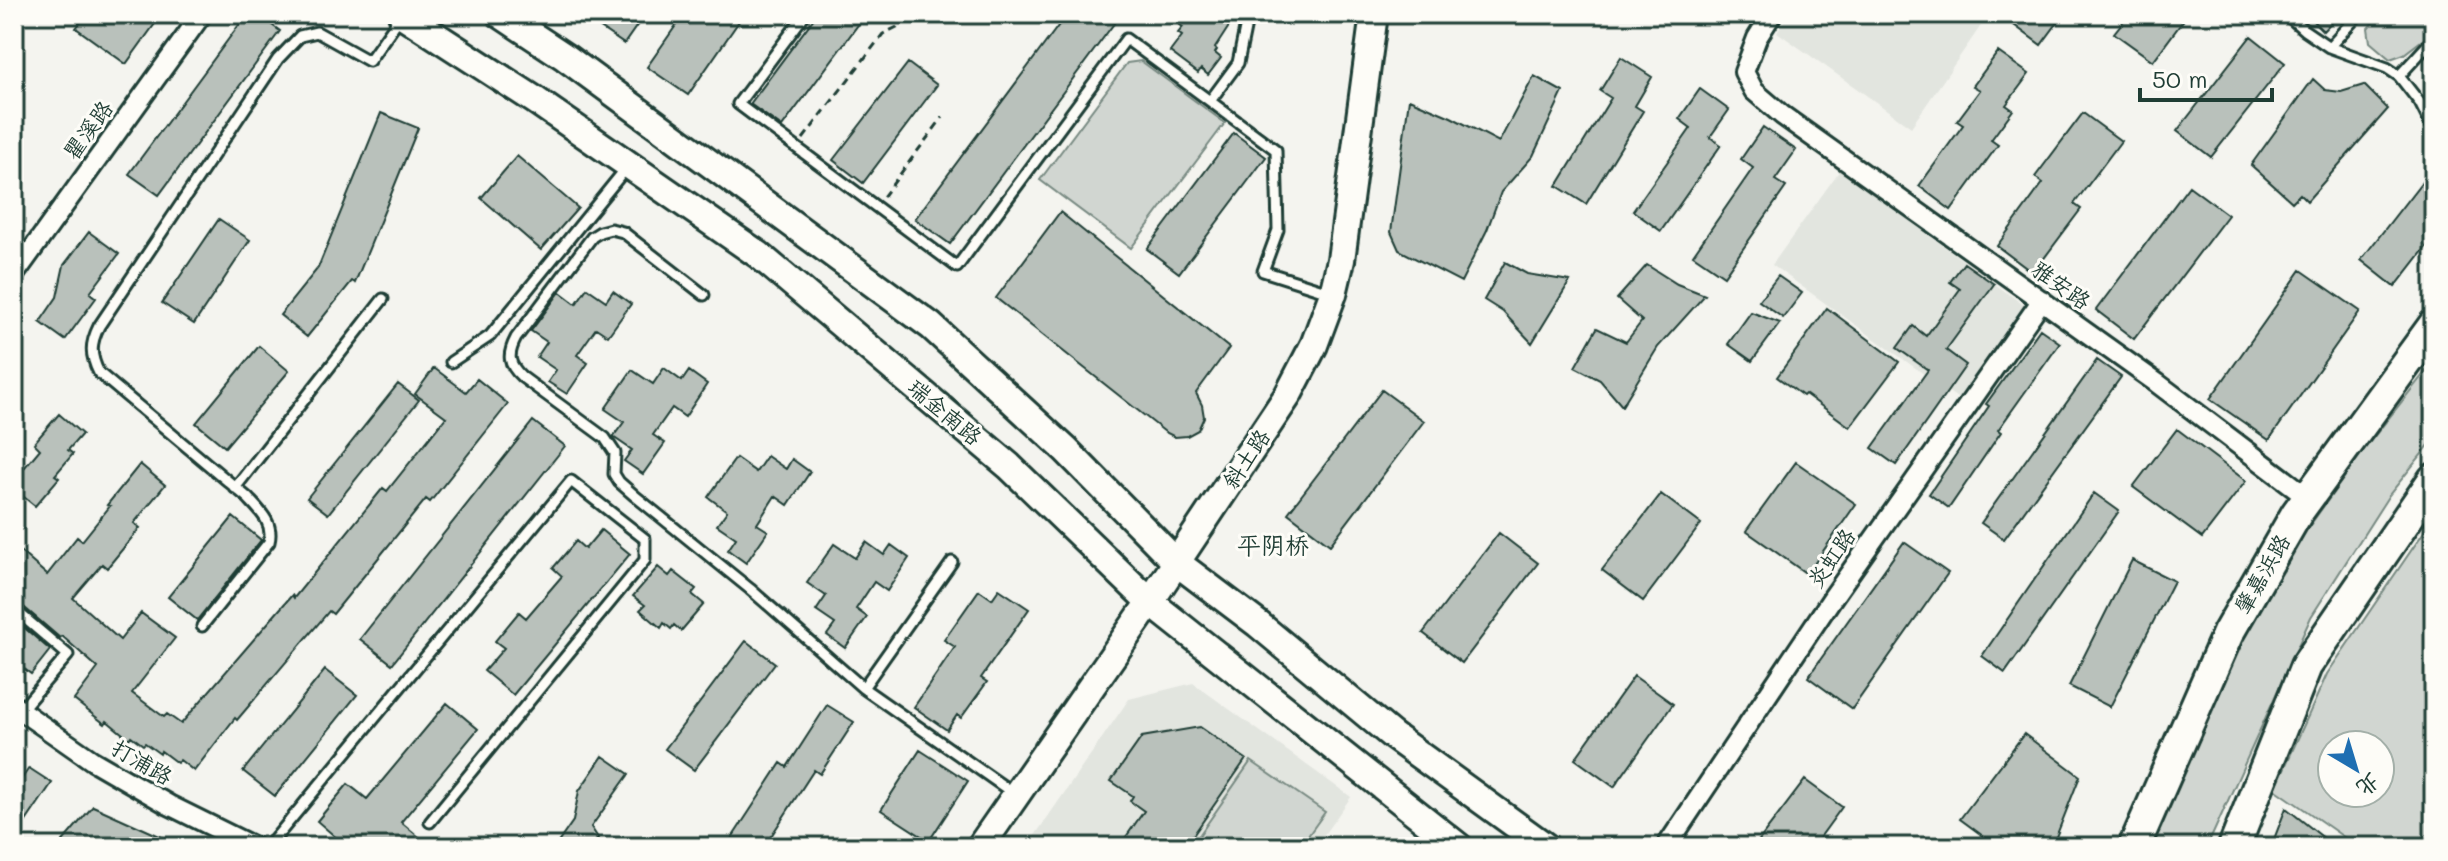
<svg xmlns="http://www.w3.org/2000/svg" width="2448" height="861" font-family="Mali,'LXGW WenKai TC',sans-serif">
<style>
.built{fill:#e2e5df}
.green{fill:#d1d6d1;stroke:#788a82;stroke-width:2;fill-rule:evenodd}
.building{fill:#b9c1bb;stroke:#1f3d34;stroke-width:2}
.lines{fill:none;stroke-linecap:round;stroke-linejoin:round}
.service-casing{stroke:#1f3d34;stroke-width:15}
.minor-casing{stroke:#1f3d34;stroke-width:24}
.secondary-casing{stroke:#1f3d34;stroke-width:32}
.primary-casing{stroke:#1f3d34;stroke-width:36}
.path{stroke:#1f3d34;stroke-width:3;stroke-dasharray:8 6;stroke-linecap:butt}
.service{stroke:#fdfcf7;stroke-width:9}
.minor{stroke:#fdfcf7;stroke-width:18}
.secondary{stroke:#fdfcf7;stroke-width:26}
.primary{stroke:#fdfcf7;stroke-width:30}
.labels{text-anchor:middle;stroke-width:6;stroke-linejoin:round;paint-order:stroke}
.street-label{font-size:22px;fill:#1f3d34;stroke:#fdfcf7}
.neighbourhood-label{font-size:24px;fill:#1f3d34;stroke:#fdfcf7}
</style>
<rect width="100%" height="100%" fill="#f4f4ef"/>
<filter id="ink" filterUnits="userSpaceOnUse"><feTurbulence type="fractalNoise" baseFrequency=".0125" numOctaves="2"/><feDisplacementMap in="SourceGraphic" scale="16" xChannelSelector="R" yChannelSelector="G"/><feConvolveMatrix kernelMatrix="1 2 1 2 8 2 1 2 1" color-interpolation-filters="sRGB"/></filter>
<g filter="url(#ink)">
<path class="built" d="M 1788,14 L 1989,14 L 1911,127 L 1777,32 Z
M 1840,170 L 2025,306 L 1960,400 L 1772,265 Z
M 1193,683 L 1351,797 L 1315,847 L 1027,847 L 1129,699 Z"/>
<path class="green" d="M 2380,14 L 2434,14 L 2434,31 L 2404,54 L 2390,59 L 2370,42 L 2368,28 Z
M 1141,61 L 1225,123 L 1131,248 L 1040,180 L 1127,63 Z
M 2434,361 L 2434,439 L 2389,495 L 2311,617 L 2207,847 L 2144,847 L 2245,616 L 2366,447 Z
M 2434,517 L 2434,847 L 2358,847 L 2275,789 L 2327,674 ZM 2332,745 L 2380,745 L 2380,793 L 2332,793 Z
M 1251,761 L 1325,812 L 1300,847 L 1191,847 Z"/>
<path class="building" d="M 87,14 L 162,14 L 126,64 L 76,28 Z
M 247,14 L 257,14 L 280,31 L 159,195 L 129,174 Z
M 580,14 L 645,14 L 624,44 Z
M 684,14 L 744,14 L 688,95 L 647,67 Z
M 817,14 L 866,14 L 782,127 L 750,104 Z
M 1067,14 L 1121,14 L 950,244 L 915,219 Z
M 1183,14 L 1237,14 L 1215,48 L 1217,50 L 1215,53 L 1221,58 L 1208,75 L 1201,69 L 1198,73 L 1170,52 L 1182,36 L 1178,33 L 1183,27 L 1177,23 Z
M 1999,14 L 2064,14 L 2041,45 Z
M 2129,14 L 2188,14 L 2153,61 L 2114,33 Z
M 2306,14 L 2339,14 L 2323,31 Z
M 2251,36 L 2285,63 L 2211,157 L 2177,131 Z
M 1998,52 L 2029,74 L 2006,105 L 2013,110 L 1991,140 L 1998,145 L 1951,210 L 1919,186 L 1963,125 L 1957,121 L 1980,90 L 1973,86 Z
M 1621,57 L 1652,77 L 1635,106 L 1643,111 L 1586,204 L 1557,186 L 1611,98 L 1600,91 Z
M 908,63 L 937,85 L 863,183 L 833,160 Z
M 1534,76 L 1563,92 L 1533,156 L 1501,192 L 1487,230 L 1461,282 L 1399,250 L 1391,232 L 1409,99 L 1451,117 L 1499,142 Z
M 2313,79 L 2325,90 L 2341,92 L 2364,85 L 2388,109 L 2307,201 L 2300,194 L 2292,202 L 2251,165 Z
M 1700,89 L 1729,110 L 1710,137 L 1721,145 L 1661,231 L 1633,211 L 1691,128 L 1679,119 Z
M 381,113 L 418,128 L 355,283 L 352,281 L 307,337 L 280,315 L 318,268 Z
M 2083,113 L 2121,141 L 2074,204 L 2081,209 L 2033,273 L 1997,246 L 2043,183 L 2035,177 Z
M 1763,127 L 1796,150 L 1775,180 L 1786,187 L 1724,276 L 1693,255 L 1753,168 L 1741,159 Z
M 1234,133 L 1266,157 L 1179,273 L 1147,249 Z
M 517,156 L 578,208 L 541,250 L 481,198 Z
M 2434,166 L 2434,237 L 2395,287 L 2361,260 Z
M 2189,186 L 2228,215 L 2134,339 L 2096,310 Z
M 1060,212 L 1229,348 L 1196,393 L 1202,405 L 1204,417 L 1198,430 L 1187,436 L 1175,437 L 1165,432 L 996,298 Z
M 219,219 L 250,240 L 194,324 L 162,303 Z
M 89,232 L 119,254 L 90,293 L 96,298 L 65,340 L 40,322 L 57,297 L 64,265 Z
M 1505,262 L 1527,274 L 1570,281 L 1532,343 L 1503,312 L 1484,300 Z
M 1964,263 L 1994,284 L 1946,350 L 1966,365 L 1896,465 L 1872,448 L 1928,370 L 1897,348 L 1913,326 L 1926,336 L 1960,289 L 1950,282 Z
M 1647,265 L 1677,284 L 1705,295 L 1658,347 L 1622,406 L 1600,380 L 1575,367 L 1597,328 L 1626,342 L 1642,321 L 1617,299 Z
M 2301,270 L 2360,311 L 2269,440 L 2210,399 Z
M 1778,276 L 1802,293 L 1783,318 L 1759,301 Z
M 587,288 L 606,301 L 613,291 L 631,304 L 608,336 L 596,328 L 577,355 L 588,363 L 567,394 L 548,382 L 556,370 L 537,357 L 547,342 L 531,331 L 560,292 L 576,304 Z
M 1827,308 L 1899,362 L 1850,427 L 1805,394 L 1803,396 L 1777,377 Z
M 1751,312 L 1780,323 L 1752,361 L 1728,344 Z
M 2040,329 L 2060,343 L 1998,430 L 2001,432 L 1949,508 L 1929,494 L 1989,406 L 1986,404 Z
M 259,346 L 289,371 L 225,447 L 196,423 Z
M 2097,360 L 2121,377 L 2004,539 L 1981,523 Z
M 434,368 L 466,392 L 477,379 L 508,404 L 430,502 L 426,499 L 333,614 L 329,611 L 237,720 L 235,718 L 194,771 L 180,760 L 177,763 L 161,751 L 160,754 L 145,743 L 143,745 L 131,736 L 129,739 L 107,721 L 105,724 L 74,700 L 98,668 L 62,636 L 60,638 L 19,603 L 14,602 L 14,546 L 47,575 L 77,537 L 82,541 L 110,506 L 107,505 L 140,464 L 165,485 L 134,523 L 140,528 L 107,568 L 102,564 L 73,598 L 120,640 L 141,613 L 175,638 L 132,693 L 164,717 L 167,714 L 181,724 L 292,595 L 294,598 L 383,488 L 387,491 L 446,417 L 415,394 Z
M 664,368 L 682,381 L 689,371 L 707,384 L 685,417 L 672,408 L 653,435 L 665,443 L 643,474 L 624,461 L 632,450 L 613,437 L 624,422 L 605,409 L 632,370 L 653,384 Z
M 398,384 L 419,400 L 328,514 L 307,498 Z
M 1382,390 L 1424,421 L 1330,545 L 1288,513 Z
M 59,414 L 82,434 L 68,450 L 73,454 L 55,475 L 59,478 L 35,506 L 14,489 L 14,480 L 40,449 L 34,443 Z
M 533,421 L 565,446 L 392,664 L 360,639 Z
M 2177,429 L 2246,481 L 2202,538 L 2133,487 Z
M 767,456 L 786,469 L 792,459 L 810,472 L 788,505 L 775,496 L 757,524 L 768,531 L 746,563 L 728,550 L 736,538 L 717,525 L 727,511 L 708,497 L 736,458 L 756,472 Z
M 1796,462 L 1856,504 L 1807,574 L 1746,531 Z
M 2094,493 L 2119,511 L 2005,673 L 1982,656 Z
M 1661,494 L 1701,524 L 1643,601 L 1602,570 Z
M 233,517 L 261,540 L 197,620 L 168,597 Z
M 601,530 L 630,554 L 513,695 L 484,671 L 504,648 L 495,641 L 519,612 L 526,618 L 562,576 L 553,568 L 576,541 L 585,549 Z
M 1499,533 L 1538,563 L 1462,663 L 1423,633 Z
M 866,542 L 884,555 L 891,545 L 909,558 L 887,591 L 874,582 L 856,609 L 867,617 L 845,648 L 827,635 L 835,624 L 816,611 L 826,596 L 807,583 L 834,544 L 855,558 Z
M 1904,542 L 1948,573 L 1852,709 L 1808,677 Z
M 2132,560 L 2174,581 L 2110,707 L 2069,686 Z
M 658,567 L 669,576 L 673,571 L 696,589 L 692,594 L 704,604 L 681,631 L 674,625 L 671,629 L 664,623 L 661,628 L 640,610 L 645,605 L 633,596 Z
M 999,589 L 1029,609 L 981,678 L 987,682 L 961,718 L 957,715 L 947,730 L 914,707 L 955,647 L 944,640 L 979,590 L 992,599 Z
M 14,619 L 50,650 L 31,674 L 14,661 Z
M 746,641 L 775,663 L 694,770 L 665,749 Z
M 325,670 L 357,695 L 275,796 L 243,771 Z
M 1634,676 L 1673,704 L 1614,787 L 1575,759 Z
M 447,703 L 478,729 L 401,822 L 431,847 L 347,847 L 317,821 L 348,784 L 367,799 Z
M 827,705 L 854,722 L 820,774 L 814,770 L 764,847 L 726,847 L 781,763 L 787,767 Z
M 1200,727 L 1246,759 L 1185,847 L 1119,847 L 1144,811 L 1130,801 L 1133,796 L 1111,781 L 1142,737 Z
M 2024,734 L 2080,776 L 2052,847 L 1998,847 L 1960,819 Z
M 920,750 L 968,781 L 929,841 L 881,810 Z
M 603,756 L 629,774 L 591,827 L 598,838 L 592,847 L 555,847 L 573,821 L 579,791 Z
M 29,768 L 52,783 L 14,839 L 14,790 Z
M 1805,780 L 1842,807 L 1813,847 L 1754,847 Z
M 93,806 L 184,847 L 58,847 Z
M 2286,808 L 2335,847 L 2271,847 Z"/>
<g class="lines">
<g class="service-casing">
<path id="service" d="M 805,14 L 738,104 L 957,267 L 1126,39 L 1276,150 L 1278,230 L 1263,271 L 1329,292
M 2286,14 L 2304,30 L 2329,47 L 2387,68 L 2399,76 L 2420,103 L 2434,131
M 2329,47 L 2359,14
M 2399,76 L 2434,38
M 1210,101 L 1238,63 L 1248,14
M 704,295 L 623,232 L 611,229 L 600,232 L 592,237 L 516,338 C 507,355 508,364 522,377 L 605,438 L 615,453 L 614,474 L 619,482 L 635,496 L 750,589 L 863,688 L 1013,793
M 451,362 L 490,336 L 628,166
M 235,488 L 383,299
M 14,609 L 68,655 L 20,711
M 202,626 L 269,542 C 274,523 260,511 248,498 L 99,373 C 90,355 90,344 99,326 L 278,59 L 300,36 L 317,32 L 369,61 L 400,17
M 863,688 L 952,562
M 268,847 L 571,481 L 645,539 L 645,560 L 430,822"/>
</g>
<g class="minor-casing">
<path id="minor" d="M 1772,14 L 1757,38 L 1744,72 L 1754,91 L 1782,115 L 2157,383 L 2309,498
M 14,275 L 202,14
M 14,706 L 93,761 L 169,805 L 254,847
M 1666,847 L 1833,597 L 2042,300"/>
</g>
<g class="secondary-casing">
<path id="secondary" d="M 402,14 L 535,100 L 759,255 L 1009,466 L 1150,602 L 1459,847
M 500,14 L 565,57 L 931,326 L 1066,450 L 1176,562 L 1258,624 L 1393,736 L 1546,847
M 980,847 L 1150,602 L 1288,395 L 1314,345 L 1333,294 L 1341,260 L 1374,14"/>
</g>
<g class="primary-casing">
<path id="primary" d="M 2134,847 L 2228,633 L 2297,513 L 2434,325
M 2234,847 L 2306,666 L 2434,479"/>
</g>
<path class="path" d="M 803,139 L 883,34 L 897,27 L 907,14
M 883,197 L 943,117"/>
<use href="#service" class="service"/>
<use href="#minor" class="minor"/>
<use href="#secondary" class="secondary"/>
<use href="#primary" class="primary"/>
</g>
</g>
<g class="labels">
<g class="street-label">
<text transform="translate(88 130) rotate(-54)" y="8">瞿溪路</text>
<text transform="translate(2061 285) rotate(35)" y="8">雅安路</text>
<text transform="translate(945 412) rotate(40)" y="8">瑞金南路</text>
<text transform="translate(1246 459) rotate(-56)" y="8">斜土路</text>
<text transform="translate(1831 558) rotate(-55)" y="8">炎虹路</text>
<text transform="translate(2262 574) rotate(-60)" y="8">肇嘉浜路</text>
<text transform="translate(142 762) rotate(30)" y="8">打浦路</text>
</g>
<g class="neighbourhood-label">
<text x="1273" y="554">平阴桥</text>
</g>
</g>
<rect width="2448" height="861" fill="none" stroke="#fdfcf7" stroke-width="48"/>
<rect x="24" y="24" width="2400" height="813" fill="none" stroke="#1f3d34" stroke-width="3" filter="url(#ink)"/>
<g transform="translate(2356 769) rotate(142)"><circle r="38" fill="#fdfcf7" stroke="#a4b0a9" stroke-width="2"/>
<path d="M0-6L14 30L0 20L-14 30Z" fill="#1f6fb2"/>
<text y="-12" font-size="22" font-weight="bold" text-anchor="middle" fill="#1f3d34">北</text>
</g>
<path d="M2140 88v12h132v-12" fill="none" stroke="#1f3d34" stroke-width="4"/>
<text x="2152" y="88" font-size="24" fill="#1f3d34" stroke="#fdfcf7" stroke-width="6" paint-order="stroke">50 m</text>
</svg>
